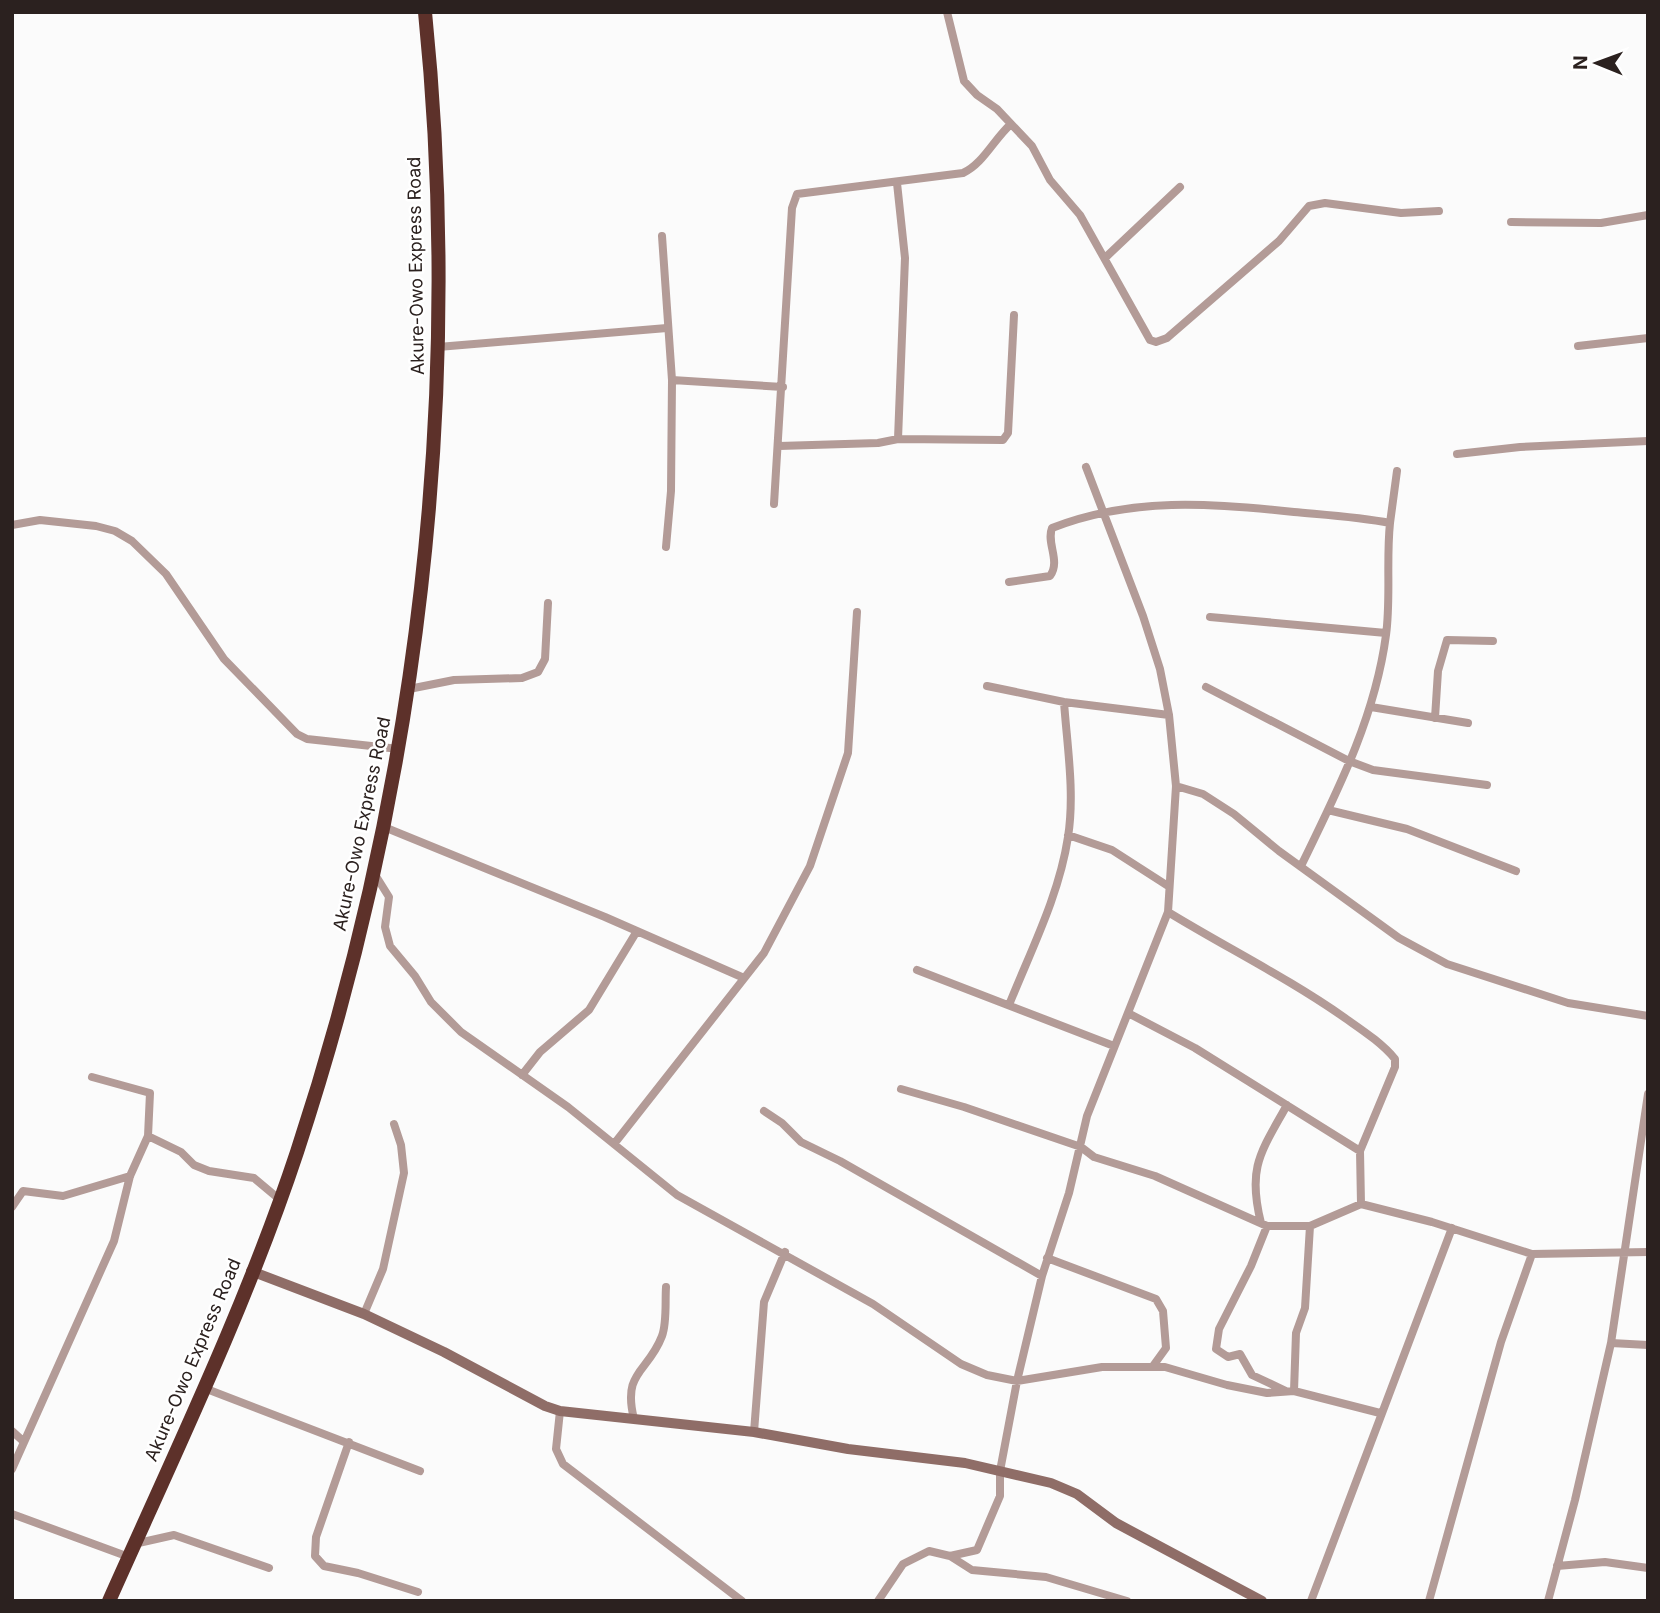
<svg xmlns="http://www.w3.org/2000/svg" width="1660" height="1613" font-family="Inter,sans-serif">
<style>
.lines{fill:none;stroke-linecap:round;stroke-linejoin:round}
.street{stroke:#b39b97;stroke-width:8}
.secondary{stroke:#8f6d67;stroke-width:10}
.highway{stroke:#5d312a;stroke-width:14}
.labels{text-anchor:middle;stroke-width:5;stroke-linejoin:round;paint-order:stroke}
.street-label{font-size:18px;fill:#2b211f;stroke:#fff}
</style>
<rect width="100%" height="100%" fill="#fbfbfb"/>
<g class="lines">
<path class="street" d="M 947,12 L 964,81 L 977,95 L 997,109 L 1032,146 L 1050,180 L 1080,215 L 1150,340 L 1156,342 L 1167,338 L 1279,241 L 1309,206 L 1325,203 L 1401,213 L 1439,211
M 1511,222 L 1601,223 L 1648,215
M 662,236 L 672,380 L 671,491 L 666,547
M 1106,257 L 1180,187
M 1578,346 L 1648,338
M 438,347 L 667,328
M 672,380 L 783,387
M 898,439 L 1003,440 L 1008,433 L 1014,315
M 779,446 L 878,443 L 898,439 L 905,258 L 897,183
M 1457,454 L 1520,447 L 1648,441
M 774,504 L 792,208 L 797,194 L 963,173 C 983,164 994,139 1011,124
M 1390,523 L 1397,471
M 12,525 L 40,520 L 96,526 L 115,531 L 132,541 L 166,574 L 224,659 L 297,734 L 307,739 L 399,749
M 1009,582 L 1050,576 C 1061,561 1046,543 1052,528 C 1131,497 1211,503 1294,512 C 1326,515 1359,517 1390,523 C 1386,561 1391,598 1386,635 C 1375,718 1337,792 1301,866
M 1210,617 L 1386,633
M 987,686 L 1064,702 L 1169,715
M 1206,687 L 1349,761 L 1373,770 L 1487,785
M 409,689 L 454,680 L 522,678 L 538,672 L 545,659 L 548,603
M 1371,707 L 1468,723
M 1435,718 L 1438,671 L 1447,640 L 1493,641
M 1176,786 L 1203,794 L 1234,814 L 1279,851 L 1399,938 L 1447,964 L 1568,1003 L 1648,1016
M 1328,810 L 1407,829 L 1516,871
M 384,827 L 605,917 L 744,978
M 1068,835 L 1112,850 L 1168,886
M 374,873 L 389,897 L 385,927 L 390,946 L 415,976 L 431,1002 L 461,1032 L 568,1107 L 677,1195 L 873,1304 L 961,1364 L 987,1375 L 1017,1381 L 1102,1367 L 1165,1367 L 1227,1385 L 1267,1393 L 1294,1391 L 1380,1413
M 1168,912 C 1227,948 1288,978 1345,1018 C 1362,1030 1382,1043 1395,1059 L 1395,1067 L 1360,1151 L 1361,1204 L 1432,1222 L 1532,1254 L 1648,1252
M 917,970 L 1114,1046
M 1009,1005 C 1031,950 1059,896 1068,837 C 1075,793 1067,745 1064,702
M 1128,1013 L 1195,1048 L 1360,1151
M 522,1075 L 540,1052 L 589,1010 L 637,931
M 901,1089 L 964,1107 L 1081,1147 L 1094,1157 L 1155,1176 L 1267,1226 L 1310,1226 L 1361,1204
M 764,1111 L 782,1123 L 801,1142 L 840,1161 L 1042,1276
M 148,1136 L 181,1152 L 194,1165 L 209,1171 L 254,1178 L 279,1199
M 614,1144 L 764,953 L 810,866 L 848,753 L 857,612
M 12,1207 L 23,1191 L 63,1196 L 130,1176
M 1261,1223 C 1247,1167 1261,1152 1287,1105
M 1267,1226 L 1251,1266 L 1219,1329 L 1216,1349 L 1228,1357 L 1240,1354 L 1252,1375 L 1286,1391
M 1047,1258 L 1156,1299 L 1163,1311 L 1166,1348 L 1153,1366
M 364,1314 L 383,1269 L 404,1173 L 401,1145 L 394,1124
M 1611,1343 L 1648,1345
M 204,1388 L 420,1471
M 1294,1391 L 1296,1333 L 1305,1308 L 1310,1226
M 560,1411 L 556,1449 L 563,1464 L 742,1601
M 634,1419 C 622,1371 648,1373 662,1336 C 667,1323 665,1302 666,1287
M 12,1431 L 23,1441
M 754,1432 L 764,1302 L 785,1252
M 349,1442 L 316,1537 L 315,1556 L 324,1566 L 358,1573 L 418,1592
M 12,1469 L 114,1241 L 130,1176 L 148,1136 L 150,1093 L 92,1077
M 12,1514 L 129,1557
M 134,1544 L 174,1535 L 269,1568
M 950,1556 L 977,1550 L 1000,1496 L 1000,1471 L 1017,1381 L 1042,1276 L 1069,1193 L 1087,1116 L 1168,912 L 1176,786 L 1169,715 L 1160,669 L 1143,616 L 1086,467
M 1557,1566 L 1605,1562 L 1648,1568
M 878,1601 L 903,1564 L 929,1551 L 950,1556 L 972,1570 L 1046,1577 L 1127,1601
M 1311,1601 L 1452,1228
M 1429,1601 L 1501,1342 L 1532,1254
M 1548,1601 L 1575,1500 L 1611,1343 L 1648,1094"/>
<path class="secondary" d="M 251,1271 L 364,1314 L 444,1352 L 545,1406 L 560,1411 L 754,1432 L 848,1449 L 965,1463 L 1051,1483 L 1077,1494 L 1116,1523 L 1262,1601"/>
<path class="highway" d="M 109,1601 C 175,1453 246,1306 297,1152 C 418,785 464,396 425,12"/>
</g>
<g class="labels">
<g class="street-label">
<text transform="translate(416 266) rotate(-91)" y="6">Akure-Owo Express Road</text>
<text transform="translate(362 824) rotate(-78)" y="6">Akure-Owo Express Road</text>
<text transform="translate(193 1360) rotate(-67)" y="6">Akure-Owo Express Road</text>
</g>
</g>
<rect width="1660" height="1613" fill="none" stroke="#2b211f" stroke-width="28"/>
<g transform="translate(1597 63) rotate(271)" stroke="#ffffff" stroke-width="5" paint-order="stroke">
<path d="M0-5L12 26L0 18L-12 26Z" fill="#2b211f"/>
<text y="-10" font-size="19" font-weight="bold" text-anchor="middle" fill="#2b211f">N</text>
</g>
</svg>
